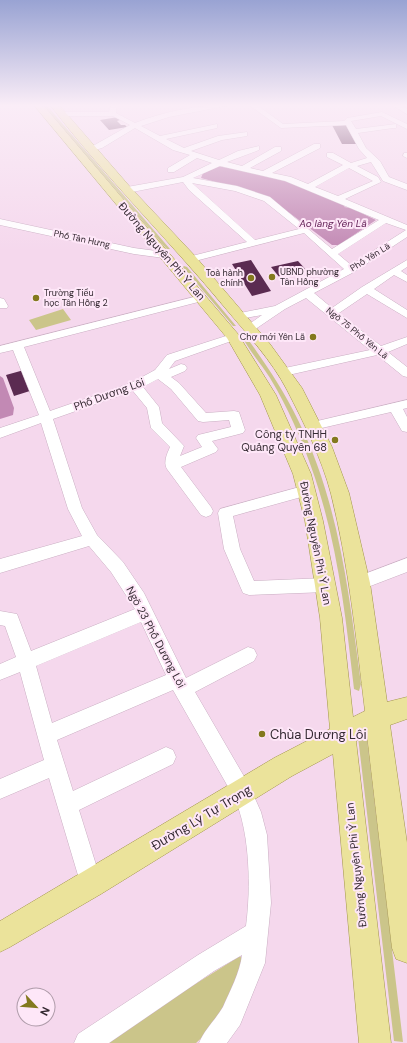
<svg xmlns="http://www.w3.org/2000/svg" width="407" height="1043" font-family="'DM Sans',sans-serif">
<style>
.green{fill:#cbc58a}
.water{fill:#c289b4}
.building{fill:#5b2b51}
.lines{fill:none;stroke-linecap:round;stroke-linejoin:round}
.minor-casing{stroke:#caafc3;stroke-width:1}
.major-casing{stroke:#a2964b;stroke-width:1}
.minor{fill:#fff;fill-rule:evenodd}
.major{fill:#ebe39b;fill-rule:evenodd}
.poi-dot{fill:#83791e;stroke:#fee7f8;stroke-width:1.5}
.labels{text-anchor:middle;stroke-width:4;stroke-linejoin:round;paint-order:stroke}
.far-street-label{font-size:9px;fill:#352a32;stroke:#fee7f8}
.far-poi-label{font-size:9px;fill:#352a32;stroke:#fee7f8;text-anchor:start}
.far-water-label{font-size:10px;font-style:italic;fill:#5e1b52;stroke:#fee7f8}
.street-label{font-size:11px;fill:#352a32;stroke:#fee7f8}
.poi-label{font-size:11px;fill:#352a32;stroke:#fee7f8;text-anchor:end}
.near-poi-label{font-size:13px;fill:#352a32;stroke:#fee7f8;text-anchor:start}
.near-street-label{font-size:13px;fill:#352a32;stroke:#fee7f8}
</style>
<rect width="100%" height="100%" fill="#f5d8ed"/>
<path class="green" d="M 43,105 L 47,105 L 55,115 L 170,249 L 167,249 L 164,246 Z
M 184,266 L 187,267 L 236,326 L 233,326 L 183,267 Z
M 63,309 L 71,320 L 36,330 L 29,320 Z
M 243,338 L 247,338 C 266,364 284,391 298,420 C 339,502 349,594 361,684 L 359,691 L 354,689 C 343,593 334,513 294,424 C 287,408 279,393 270,378 C 262,365 250,352 243,338 Z
M 364,734 L 367,740 L 403,1042 L 394,1041 L 358,737 Z
M 240,956 L 242,959 L 243,971 L 210,1030 L 196,1043 L 101,1043 Z"/>
<path class="water" d="M 218,166 L 283,179 L 346,205 L 344,207 L 351,208 L 376,220 L 339,245 L 332,245 L 267,196 L 201,178 L 203,173 Z
M 0,376 L 3,378 L 14,408 L 13,415 L 0,419 Z"/>
<path class="building" d="M 118,117 L 120,120 L 117,121 L 121,125 L 125,125 L 127,127 L 109,130 L 100,120 Z
M 348,124 L 357,144 L 342,144 L 332,125 Z
M 251,260 L 271,291 L 252,296 L 232,264 Z
M 298,261 L 308,272 L 280,278 L 271,267 Z
M 24,370 L 33,390 L 14,396 L 6,375 Z"/>
<g class="lines">
<g class="minor-casing">
<path id="minor" d="M 111,105 L 117,105 L 116,113 L 135,123 C 165,111 198,105 230,105 L 169,117 L 141,126 L 160,136 L 217,124 L 217,128 L 166,139 L 184,148 L 218,136 L 247,132 L 247,136 L 222,140 L 191,151 L 219,160 L 238,151 L 259,146 L 259,150 L 227,162 L 242,166 L 275,147 L 281,147 L 281,151 L 250,168 L 263,171 L 314,144 L 320,144 L 320,148 L 272,173 L 291,177 L 308,184 L 343,165 L 327,157 L 327,153 L 333,153 L 351,163 L 367,158 L 359,149 L 346,125 L 281,128 L 249,105 L 257,105 L 283,124 L 344,121 L 347,118 L 382,112 L 407,124 L 407,129 L 381,116 L 351,121 L 356,129 L 396,124 L 396,128 L 393,128 L 358,133 L 366,148 L 380,161 L 389,177 L 407,184 L 407,190 L 383,181 L 371,162 L 357,166 L 378,177 L 381,182 L 345,199 L 407,225 L 407,237 L 354,272 L 314,293 L 332,308 L 362,287 L 407,260 L 407,267 L 401,271 L 407,275 L 407,282 L 394,275 L 374,289 L 407,310 L 407,318 L 367,294 L 339,313 L 381,346 L 407,337 L 407,344 L 388,352 L 407,367 L 407,377 L 403,376 L 377,355 L 284,376 L 280,375 L 278,372 L 280,369 L 370,350 L 306,298 L 285,309 L 254,330 L 250,331 L 244,328 L 262,315 L 240,319 L 235,316 L 240,313 L 275,306 L 344,269 L 304,233 L 191,262 L 188,261 L 186,259 L 188,257 L 247,242 L 189,190 L 183,182 L 127,193 L 123,190 L 127,187 L 183,177 L 212,163 L 197,158 L 174,172 L 168,172 L 168,168 L 190,155 L 173,150 L 135,128 L 102,148 L 91,151 L 91,147 L 130,125 L 113,116 L 62,116 L 59,114 L 62,112 L 109,112 ZM 220,166 L 285,181 L 379,220 L 332,249 L 270,197 L 237,186 L 193,178 ZM 349,168 L 373,181 L 338,196 L 315,187 ZM 192,183 L 235,191 L 264,201 L 299,229 L 255,240 ZM 386,223 L 406,230 L 351,265 L 338,254 Z
M 392,105 L 400,105 L 407,109 L 407,114 Z
M 404,153 L 407,153 L 407,158 L 403,156 Z
M 0,219 L 134,248 L 164,252 L 169,255 L 164,258 L 134,254 L 0,225 Z
M 202,295 L 207,298 L 206,300 L 24,347 L 50,411 L 131,383 L 155,370 L 167,355 L 229,335 L 233,334 L 239,337 L 237,339 L 175,361 L 169,369 L 181,364 L 185,365 L 187,368 L 185,371 L 171,377 L 179,383 L 206,413 L 234,411 L 239,412 L 245,430 L 243,433 L 212,441 L 218,449 L 216,452 L 181,467 L 211,507 L 213,511 L 211,515 L 206,517 L 201,515 L 167,469 C 163,462 167,454 170,447 L 151,428 L 147,408 L 133,391 L 53,419 L 82,508 L 97,535 L 123,562 L 144,593 L 186,678 L 248,647 L 254,649 L 257,655 L 254,661 L 195,692 L 249,785 L 261,812 L 267,835 L 271,903 L 265,963 L 240,1025 L 227,1043 L 199,1043 C 205,1029 216,1019 223,1007 C 230,991 240,972 242,955 L 214,971 L 109,1043 L 74,1043 L 78,1034 L 198,955 L 246,926 C 251,888 250,834 235,799 L 173,690 L 57,740 L 73,791 L 166,747 L 173,750 L 176,757 L 173,764 L 79,810 L 102,884 L 99,892 L 91,895 L 83,892 L 49,778 L 0,799 L 0,779 L 44,760 L 20,672 L 0,680 L 0,664 L 16,657 L 5,626 L 0,625 L 0,611 L 17,614 L 31,651 L 135,609 L 111,572 L 89,546 L 0,573 L 0,559 L 82,536 L 68,509 L 41,423 L 0,438 L 0,428 L 39,415 L 13,350 L 0,353 L 0,346 ZM 158,379 L 171,389 L 198,421 L 203,422 L 229,420 L 231,427 L 198,435 L 196,438 L 202,447 L 180,456 L 184,446 L 162,423 L 159,407 L 143,387 ZM 141,622 L 166,675 L 52,723 L 36,666 Z
M 0,298 L 4,299 L 8,306 L 7,308 L 0,308 Z
M 407,400 L 407,408 L 403,409 L 407,417 L 407,432 L 402,431 L 391,412 L 313,430 L 308,429 L 306,426 L 308,423 L 313,422 Z
M 307,485 L 312,486 L 314,490 L 312,494 L 233,516 L 240,549 L 254,581 L 326,578 L 332,580 L 334,585 L 332,590 L 326,592 L 249,595 L 243,593 L 224,549 L 218,513 L 220,509 Z
M 407,558 L 407,572 L 360,590 L 354,588 L 352,583 L 354,578 Z"/>
</g>
<g class="major-casing">
<path id="major" d="M 34,105 L 43,105 L 238,334 L 276,395 L 311,474 L 323,521 L 342,618 L 353,717 L 365,711 C 356,638 349,566 331,494 C 322,459 304,423 287,390 C 272,361 247,334 226,309 C 169,240 104,176 50,105 L 59,105 L 131,188 L 195,256 L 270,344 L 302,388 L 332,447 L 349,493 L 370,583 L 387,702 L 407,697 L 407,719 L 390,725 L 407,843 L 407,963 L 396,959 L 392,948 L 367,735 L 356,741 L 391,1043 L 359,1043 L 333,754 L 292,776 L 101,894 L 10,947 L 0,952 L 0,921 L 274,758 L 330,729 L 320,618 L 305,521 L 293,474 L 260,395 L 227,338 Z"/>
</g>
<use href="#minor" class="minor"/>
<use href="#major" class="major"/>
</g>
<linearGradient id="sky" x2="0" y2="1"><stop stop-color="#99a3d3"/><stop offset="0.42" stop-color="#faedf7"/><stop offset="1" stop-color="#faedf7" stop-opacity="0"/></linearGradient>
<rect width="407" height="251" fill="url(#sky)"/>
<g class="poi-dot">
<circle cx="272" cy="277" r="4"/>
<circle cx="251" cy="278" r="4"/>
<circle cx="36" cy="298" r="4"/>
<circle cx="313" cy="337" r="4"/>
<circle cx="335" cy="440" r="4"/>
<circle cx="262" cy="734" r="4"/>
</g>
<g class="labels">
<g class="far-street-label">
<text transform="translate(82 239) rotate(12)" y="3">Phố Tân Hưng</text>
<text transform="translate(370 257) rotate(-32)" y="3">Phố Yên Lã</text>
<text transform="translate(357 333) rotate(39)" y="3">Ngõ 75 Phố Yên Lã</text>
</g>
<g class="far-poi-label">
<text x="280" y="275">UBND phường<tspan x="280" dy="10">Tân Hồng</tspan></text>
<text x="243" y="276" text-anchor="end">Toà hành<tspan x="243" dy="10">chính</tspan></text>
<text x="44" y="296">Trường Tiểu<tspan x="44" dy="10">học Tân Hồng 2</tspan></text>
<text x="305" y="340" text-anchor="end">Chợ mới Yên Lã</text>
</g>
<g class="far-water-label">
<text x="333" y="227">Ao làng Yên Lã</text>
</g>
<g class="street-label">
<text transform="translate(162 251) rotate(49)" y="4">Đường Nguyên Phi Ỷ Lan</text>
<text transform="translate(109 394) rotate(-20)" y="4">Phố Dương Lôi</text>
<text transform="translate(316 543) rotate(79)" y="4">Đường Nguyên Phi Ỷ Lan</text>
<text transform="translate(156 637) rotate(62)" y="4">Ngõ 23 Phố Dương Lôi</text>
<text transform="translate(356 865) rotate(-96)" y="4">Đường Nguyên Phi Ỷ Lan</text>
</g>
<g class="poi-label">
<text x="327" y="438">Công ty TNHH<tspan x="327" dy="13">Quảng Quyên 68</tspan></text>
</g>
<g class="near-poi-label">
<text x="270" y="739">Chùa Dương Lôi</text>
</g>
<g class="near-street-label">
<text transform="translate(201 817) rotate(-31)" y="5">Đường Lý Tự Trọng</text>
</g>
</g>
<g transform="translate(36 1007) rotate(116)"><circle r="19" fill="#fee7f8" stroke="#ae9ba9"/>
<path d="M0-3L7 15L0 10L-7 15Z" fill="#83791e"/>
<text y="-6" font-size="11" font-weight="bold" text-anchor="middle" fill="#352a32">N</text>
</g>
</svg>
